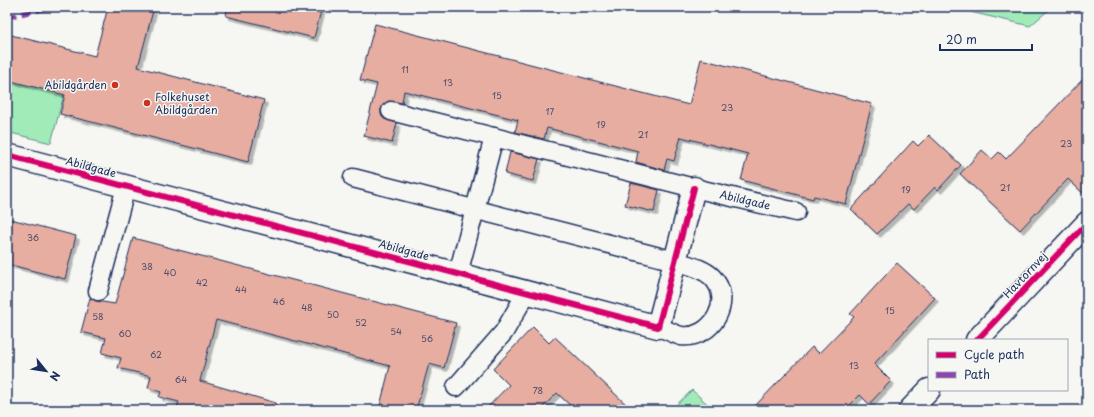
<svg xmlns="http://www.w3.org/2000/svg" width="1094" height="417" font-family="'Playpen Sans',sans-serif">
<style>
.green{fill:#a1ebb9;stroke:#5e8d8c}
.building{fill:#e6ada0;stroke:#1b2f5e;filter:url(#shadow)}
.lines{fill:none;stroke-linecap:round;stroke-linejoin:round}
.lane-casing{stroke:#1b2f5e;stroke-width:21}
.street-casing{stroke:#1b2f5e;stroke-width:25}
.lane{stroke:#f6f6f2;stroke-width:18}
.street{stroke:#f6f6f2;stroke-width:22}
.quiet{stroke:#8e44ad;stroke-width:5;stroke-dasharray:10 5;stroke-linecap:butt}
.cycleway-casing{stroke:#f6f6f2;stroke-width:8}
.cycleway{stroke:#d6006c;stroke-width:6}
.poi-dot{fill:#c8321e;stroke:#f6f6f2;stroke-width:1.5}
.labels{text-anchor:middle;stroke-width:3;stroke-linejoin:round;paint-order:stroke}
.number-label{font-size:9px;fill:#4e4e6e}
.poi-label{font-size:11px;fill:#1b2f5e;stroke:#f6f6f2;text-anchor:end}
.street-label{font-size:11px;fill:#1b2f5e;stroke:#f6f6f2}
</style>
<defs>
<filter id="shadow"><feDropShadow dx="3.5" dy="3.5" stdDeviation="0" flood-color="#0004"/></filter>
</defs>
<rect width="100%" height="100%" fill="#f6f6f2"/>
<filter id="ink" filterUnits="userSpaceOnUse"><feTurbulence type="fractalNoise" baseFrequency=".025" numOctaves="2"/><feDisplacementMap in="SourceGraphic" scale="8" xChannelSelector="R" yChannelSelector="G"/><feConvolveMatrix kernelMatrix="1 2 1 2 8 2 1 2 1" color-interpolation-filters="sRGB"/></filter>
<g filter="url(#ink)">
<path class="green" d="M 949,7 L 1052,7 L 1030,26 Z
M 7,79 L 64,94 L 51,143 L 7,132 Z
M 692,390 L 714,410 L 671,410 Z"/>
<path class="building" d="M 108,7 L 154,7 L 138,67 L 264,100 L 248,162 L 60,114 L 65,95 L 7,80 L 7,34 L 95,56 Z
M 227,7 L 322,7 L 314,38 L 226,16 Z
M 375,24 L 689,105 L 701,59 L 872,104 L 846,204 L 814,196 L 813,199 L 741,180 L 748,154 L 681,137 L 674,161 L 667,159 L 664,170 L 636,162 L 638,151 L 547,128 L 544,139 L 515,132 L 518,120 L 404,91 L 402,103 L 388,101 L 381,109 L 381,114 L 384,119 L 397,123 L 392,143 L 364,136 L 377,84 L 360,80 Z
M 1087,75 L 1087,197 L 1068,179 L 1020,230 L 960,174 L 982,150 L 992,159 L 999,152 L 1006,159 Z
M 929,135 L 961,165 L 938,190 L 935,187 L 914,209 L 908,204 L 877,234 L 851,209 L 913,141 L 918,146 Z
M 510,152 L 539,159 L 533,181 L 505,174 Z
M 631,183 L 659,190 L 654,212 L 625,205 Z
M 7,218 L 76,236 L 65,279 L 7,264 Z
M 133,238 L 456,323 L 444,368 L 429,364 L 416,410 L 379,410 L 390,366 L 216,320 L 200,381 L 276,403 L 275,410 L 176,410 L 179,402 L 159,397 L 161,392 L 148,388 L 151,376 L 118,368 L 121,358 L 102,353 L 106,338 L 81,332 L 90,298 L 96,301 L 115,304 Z
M 897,263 L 935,298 L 874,364 L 891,381 L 869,404 L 860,395 L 845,410 L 751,410 L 812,347 L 819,353 L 854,317 L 850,314 Z
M 533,327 L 549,343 L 555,337 L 632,410 L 575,410 L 557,393 L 540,410 L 485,410 L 509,385 L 493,369 Z"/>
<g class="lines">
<g class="lane-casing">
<g id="lane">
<path id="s1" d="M 391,111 L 694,188 L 796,212"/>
<path d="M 353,178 L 675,261 C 687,265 703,268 712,277 C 735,300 712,340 681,336 C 674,334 665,329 658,327"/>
<path d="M 458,274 L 494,137"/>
<path d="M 98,291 L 126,187"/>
<path d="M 456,387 L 504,332 L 527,292"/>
</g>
</g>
<g class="street-casing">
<path id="street" d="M 7,155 L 658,327 L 694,188
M 977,340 L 1087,223
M 910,410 L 929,390"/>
</g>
<use href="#lane" class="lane"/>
<use href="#street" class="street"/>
<path class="quiet" d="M 7,17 L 52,7"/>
<g class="cycleway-casing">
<path id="cycleway" d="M 7,155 L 658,327 L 694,188
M 977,340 L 1087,223"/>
</g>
<use href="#cycleway" class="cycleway"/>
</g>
</g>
<g class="poi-dot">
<circle cx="115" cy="85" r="4"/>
<circle cx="147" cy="103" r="4"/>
</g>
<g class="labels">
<g class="number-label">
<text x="405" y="73">11</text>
<text x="448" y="86">13</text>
<text x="497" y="99">15</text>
<text x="727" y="111">23</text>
<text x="550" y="115">17</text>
<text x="601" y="128">19</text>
<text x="643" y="138">21</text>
<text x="1066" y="147">23</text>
<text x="1005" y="191">21</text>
<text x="906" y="193">19</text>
<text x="33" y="241">36</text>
<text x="147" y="270">38</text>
<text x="170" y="276">40</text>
<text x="202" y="286">42</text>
<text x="241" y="293">44</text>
<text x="279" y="305">46</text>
<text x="307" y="311">48</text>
<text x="890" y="314">15</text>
<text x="333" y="318">50</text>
<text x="98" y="320">58</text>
<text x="361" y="326">52</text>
<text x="396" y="335">54</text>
<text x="125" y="337">60</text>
<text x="427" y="342">56</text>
<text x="156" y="358">62</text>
<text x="854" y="369">13</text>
<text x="181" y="383">64</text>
<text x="538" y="394">78</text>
</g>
<g class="poi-label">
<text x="107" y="89">Abildgården</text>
<text x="155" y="101" text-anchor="start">Folkehuset<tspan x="155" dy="13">Abildgården</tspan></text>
</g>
<g class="street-label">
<text transform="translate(91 167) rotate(15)" y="4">Abildgade</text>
<text dy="4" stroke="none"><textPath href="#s1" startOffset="365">Abildgade</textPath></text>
<text transform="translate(404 250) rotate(15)" y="4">Abildgade</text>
<text transform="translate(1025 275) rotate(-47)" y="4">Havtornvej</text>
</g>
</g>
<rect width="1094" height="417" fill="none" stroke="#f6f6f2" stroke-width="24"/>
<rect x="12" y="12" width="1070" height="393" fill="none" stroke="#1b2f5e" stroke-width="1.5" filter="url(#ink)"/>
<rect x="928" y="339" width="140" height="52" fill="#f6f6f2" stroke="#9ea6b7"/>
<rect x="936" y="352" width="20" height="6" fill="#d6006c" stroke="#9ea6b7"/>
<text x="964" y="359" font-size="12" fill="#1b2f5e">Cycle path</text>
<rect x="936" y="372" width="20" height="6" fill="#8e44ad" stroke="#9ea6b7"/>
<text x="964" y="379" font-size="12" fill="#1b2f5e">Path</text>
<g transform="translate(46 371) rotate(120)" stroke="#f6f6f2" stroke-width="3" paint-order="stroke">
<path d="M0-3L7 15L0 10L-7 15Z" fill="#1b2f5e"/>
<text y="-6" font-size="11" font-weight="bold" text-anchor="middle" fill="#1b2f5e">N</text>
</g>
<path d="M940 44v6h92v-6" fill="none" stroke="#1b2f5e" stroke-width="2"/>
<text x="946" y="44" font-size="12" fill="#1b2f5e" stroke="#f6f6f2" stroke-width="3" paint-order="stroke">20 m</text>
</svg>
